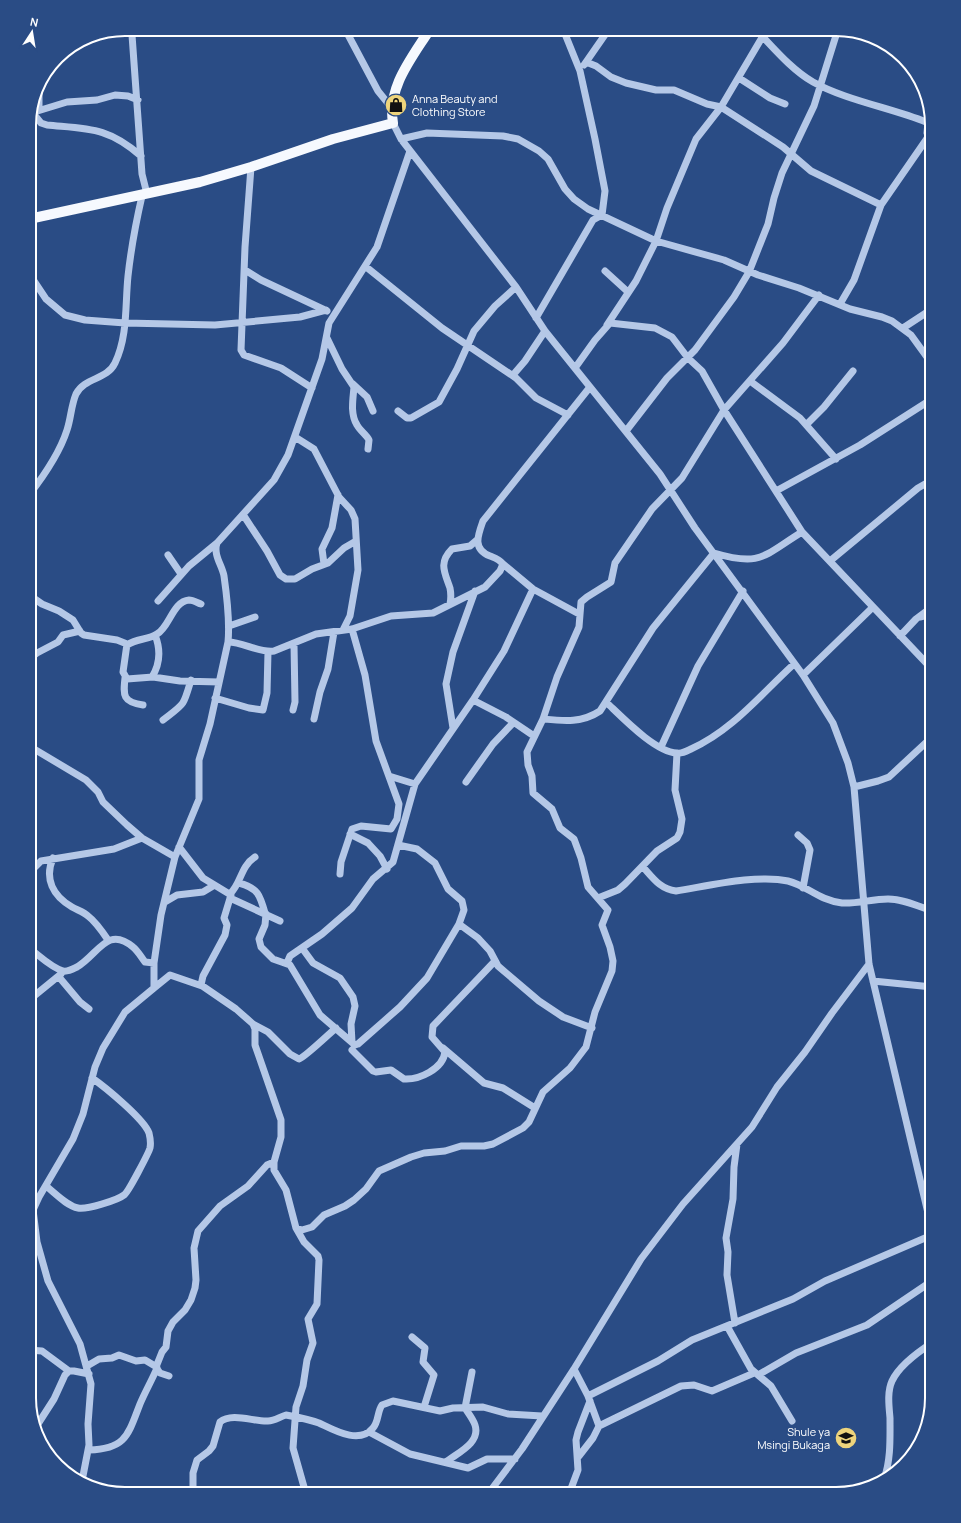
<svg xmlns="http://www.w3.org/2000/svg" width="961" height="1523" font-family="Manrope,sans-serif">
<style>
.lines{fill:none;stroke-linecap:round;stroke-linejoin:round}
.minor{stroke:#b5c8e7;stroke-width:7}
.major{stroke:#f6f9fe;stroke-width:10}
.labels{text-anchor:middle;stroke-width:3;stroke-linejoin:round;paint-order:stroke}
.poi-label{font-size:11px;fill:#fff;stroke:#2a4c85;text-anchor:start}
.rim{fill:none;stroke:#fff;stroke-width:2}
</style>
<rect width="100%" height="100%" fill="#2a4c85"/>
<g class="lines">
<path class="minor" d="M 127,29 L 132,35 L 142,174 L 147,194
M 345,29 L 378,91 L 391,107
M 763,37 C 778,53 794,71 813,82 C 845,100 891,108 926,122 L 931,120
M 586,62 L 596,66 L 611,77 L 626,83 L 656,90 L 674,90 L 707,104 L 721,107 L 783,147 L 811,171 L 881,205
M 584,65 L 609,29
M 739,78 L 770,98 L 785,104
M 39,110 L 39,84
M 32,112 L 41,123 L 47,125 C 89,129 108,127 141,156
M 31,113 L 67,102 L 97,100 L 115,95 L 128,96 L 138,100
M 928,122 L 927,133 L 932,143
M 393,123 L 401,139 L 516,287 L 545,331 L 660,474 L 695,528 L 803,675 L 833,723 L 848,763 L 854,787 L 869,964 L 932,1230
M 401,139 L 427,133 L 503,136 L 518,139 L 539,151 L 548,159 L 565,189 L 574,199 L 588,209 L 656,241 L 724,260 L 758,275 L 799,288 L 850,309 L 882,317 L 892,321 L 911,335 L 932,364
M 251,167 L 245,247 L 241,350 L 244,355 L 281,368 L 312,388
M 365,266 L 442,328 L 516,378 L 536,398 L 568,415
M 245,270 L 261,280 L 327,311
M 605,271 L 628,292
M 34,281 L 46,299 L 65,315 L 85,320 L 125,323 L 215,325 L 300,317 L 326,310
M 840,304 L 854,280 L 881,205 L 928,137
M 536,318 L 593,220 L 602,215 L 605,191 L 595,139 L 580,71 L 563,29
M 607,325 L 636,281 L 656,241 L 667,208 L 696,139 L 721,107 L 767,29
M 903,328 L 932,309
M 327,338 L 342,369 L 354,387 C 353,399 350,414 357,425 C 360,431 366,434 369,440 L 368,449
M 575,368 L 595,340 L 610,323 L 655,328 L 672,337 L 688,358 L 702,371 L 724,410 L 802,532 L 932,669
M 513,375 L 525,361 L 545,331
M 750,381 L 800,418 L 836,459
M 353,384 L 367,397 L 373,411
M 398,411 L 407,418 L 411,418 L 439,402 L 457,369 L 474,331 L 495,306 L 516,287
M 807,424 L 824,407 L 853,371
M 626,431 L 667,378 L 695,350 L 734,297 L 749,272 L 768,224 L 774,198 L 782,173 L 814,106 L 838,29
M 295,437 L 314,449 L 339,497 L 351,510 L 355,519 L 358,570 L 350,616 L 343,630
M 776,491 L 860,445 L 932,399
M 29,495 C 43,477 60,452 67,430 C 71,418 71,406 76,394 C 85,377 107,380 115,363 C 128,336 125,305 128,276 C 131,249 136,222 142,196
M 244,516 L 267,551 L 280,575 L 286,579 L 295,579 L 312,569 L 328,563 L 344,548 L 356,541
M 168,555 L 181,574
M 830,561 L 918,488 L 932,480
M 324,564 L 322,549 L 332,528 L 338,495
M 503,564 L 533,589 L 579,614
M 29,595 L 42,604 L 59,611 L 73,620 L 81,633 L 84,635 L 117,640 L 127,644 L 123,672 L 127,679 L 153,677 L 180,681 L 219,682
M 158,601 L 189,566 L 217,543
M 450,604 C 451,599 451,593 450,588 C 445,573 438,563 452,549 L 470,546 L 477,540
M 920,617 L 932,614
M 229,626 L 255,617
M 900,636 L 916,619 L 932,607
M 228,642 C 243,642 259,653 274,651 L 316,634 L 352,629 L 391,616 L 433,613 L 485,587 L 500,571 L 503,564 C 499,559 495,558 490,556 C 472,549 478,535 483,521 L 590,387
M 127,645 C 138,638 148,640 157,634 C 169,628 173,601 189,600 C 193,600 198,603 201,604
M 29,659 L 37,653 L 58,642 L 63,635 L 80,631
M 803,675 L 873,607
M 152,677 C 160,664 161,650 155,635
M 125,678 C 123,696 123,702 143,705
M 215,698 L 249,708 L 263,710 L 267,693 L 268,652
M 473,700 L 506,717 L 534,736
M 606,702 C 622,717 655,752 677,753 C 682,754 687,751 691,749 C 733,730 761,694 794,664
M 293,710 L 295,702 L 294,644
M 314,719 L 320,692 L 328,669 L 334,632
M 543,719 C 564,721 582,723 600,711 L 653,628 L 714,553 C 761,567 763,556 802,532
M 163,720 C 185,703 183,707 191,680
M 453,728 L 446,684 L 453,652 L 475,591
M 29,746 L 86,780 L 98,792 L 103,802 L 127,825 L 142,838 L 175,857
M 661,747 L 698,666 L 743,591
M 389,776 L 415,784
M 466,782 L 493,744 L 513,723
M 854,787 L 878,781 L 889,777 L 932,737
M 350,834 L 368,843 L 380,856 L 387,869
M 798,835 L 807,843 L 810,850 L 803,888
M 179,847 L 203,878 L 231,895 L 224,918 L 227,925 L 225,935 L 203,976 L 201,985 L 236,1009 L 253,1024 L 255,1029 L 255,1045 L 281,1120 L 281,1137 L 274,1162 L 274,1170 L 286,1190 L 296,1228 L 302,1230 L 312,1227 L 324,1215 L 345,1206 L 354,1200 L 366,1189 L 379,1171 L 411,1157 L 424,1153 L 445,1151 L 461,1146 L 484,1146 L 493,1144 L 523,1128 L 529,1122 L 543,1092 L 570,1068 L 586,1047 L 595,1012 L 612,971 L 613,961 L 610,947 L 602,925 L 608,910 L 588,887 L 581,858 L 574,839 L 560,828 L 552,809 L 533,793 L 532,776 L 528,765 L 527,752 L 543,719 L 557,677 L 579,627 L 581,602 L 587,597 L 611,582 L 615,563 L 652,509 L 682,478 L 724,410 L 783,343 L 819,295
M 53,858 C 44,879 53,896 72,907 C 77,910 84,912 88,916 C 96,922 102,931 108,940
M 643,867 C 653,878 660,889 676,891 C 708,886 757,874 788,881 C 808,886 818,900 842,903 C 857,904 872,899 888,899 C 903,899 918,906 932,911
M 29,873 L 41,861 L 114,849 L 142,838
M 340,874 L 341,862 L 352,829 L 361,826 L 391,829 L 397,819 L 399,804 L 376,741 L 365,675 L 352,629
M 239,883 C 258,888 260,895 265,913
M 230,894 C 242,882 240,867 255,857
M 230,898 L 280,921
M 598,898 L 618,890 L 625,884 L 657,851 L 677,838 L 680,832 L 682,819 L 675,790 L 677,753
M 165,902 L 177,895 L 203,892 L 213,886
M 266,914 L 265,925 L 259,939 L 261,947 L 273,959 L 290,965 L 320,1015 L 355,1045 L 358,1044 L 400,1007 L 427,978 L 459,924 L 464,910 L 462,901 L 448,889 L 435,863 L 417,849 L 398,845
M 459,924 L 478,938 L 490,951 L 498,966 L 539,1001 L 563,1017 L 592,1028
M 29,948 C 40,956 50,967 63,971 C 68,972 73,969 77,967 C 98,955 107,925 133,947 C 138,951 141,957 145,962 L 154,963
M 302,948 L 313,963 L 340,978 L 353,997 L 355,1006 L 351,1024 L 352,1042
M 287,963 L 290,956 L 322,934 L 352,908 L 373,879 L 393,862 L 415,784 L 473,700 L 504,651 L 533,589
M 59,977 L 80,1002 L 89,1009
M 873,981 L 932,987
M 154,988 L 170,975 L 202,986
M 34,996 L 61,974
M 253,1024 L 268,1032 L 290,1054 L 299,1059 C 304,1058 330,1033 336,1028
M 443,1048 L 484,1083 L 503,1088 L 535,1108
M 352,1050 L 373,1071 L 376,1072 L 391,1070 L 404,1079 C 419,1080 443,1069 445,1052 L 432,1037 L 433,1026 L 495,961
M 46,1186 C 55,1193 67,1206 78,1208 C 86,1210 118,1200 124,1195 C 128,1193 149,1152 150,1148 C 151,1143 150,1137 149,1133 C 144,1119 105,1087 92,1078
M 296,1228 L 304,1242 L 318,1256 L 319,1260 L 317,1304 L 308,1319 L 313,1343 L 307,1360 L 303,1386 L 296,1407 L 293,1448 L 306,1494
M 29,1246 L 37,1242
M 735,1323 L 727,1275 L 728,1252 L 726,1238 L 733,1199 L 734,1167 L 737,1144
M 727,1326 L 751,1369 L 771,1386 L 792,1421
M 412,1337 L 425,1348 L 423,1362 L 434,1375 L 424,1407
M 29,1350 L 42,1351 L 69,1371
M 87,1366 L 99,1359 L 112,1358 L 119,1355 L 136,1361 L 145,1360 L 155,1366 L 160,1373 L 169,1376
M 156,1367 L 162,1352 L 166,1347 L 168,1331 L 173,1322 L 185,1310 L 191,1300 L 195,1288 L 196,1280 L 194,1248 L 198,1231 L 220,1206 L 248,1186 L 267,1165 L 274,1162
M 574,1369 L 588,1396 L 599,1426 L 593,1438 L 579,1456
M 758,1375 L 796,1353 L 867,1325 L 932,1281
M 588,1396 L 658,1361 L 692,1340 L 793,1299 L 825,1281 L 932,1235
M 599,1426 L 681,1386 L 694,1385 L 712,1391 L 754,1373
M 36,1427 L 54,1399 L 65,1375 L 69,1371 L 74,1371 L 89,1374
M 369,1432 L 410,1454 L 468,1468 L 487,1459 L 515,1459
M 89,1450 C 126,1449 128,1435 140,1404 C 145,1392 152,1380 157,1368
M 446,1462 C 457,1453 481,1443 475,1425 C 473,1419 468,1413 465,1408 L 472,1372
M 884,1479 C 891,1460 890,1438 890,1418 C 889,1406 887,1392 892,1381 C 899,1366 918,1352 932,1343
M 82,1481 L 89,1445 L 88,1424 L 91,1384 L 80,1344 L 48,1281 L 37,1242 L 33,1210 L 39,1197 L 73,1139 L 83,1114 L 95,1067 L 103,1048 L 125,1012 L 154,988 L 154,963 L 161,915 L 175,857 L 199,799 L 199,760 L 210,724 L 228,642 C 230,621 227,597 224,576 C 222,565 213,555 217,543 L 274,480 L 288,455 L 322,359 L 329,323 L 377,247 L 410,151
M 193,1487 L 193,1473 L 197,1460 L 209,1451 L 213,1446 L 220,1422 C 232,1412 254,1422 268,1421 C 275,1421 279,1417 286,1415 C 297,1417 308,1419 319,1423 C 334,1430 359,1445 373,1428 C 379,1421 377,1412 382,1405 L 393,1401 L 440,1411 L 453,1408 L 483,1407 L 508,1414 L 542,1416
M 488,1494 L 522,1449 L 574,1369 L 641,1259 L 683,1204 L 752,1127 L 777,1087 L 805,1052 L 832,1013 L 869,964
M 569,1494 L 578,1470 L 576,1440 L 578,1432 L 590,1401"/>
<path class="major" d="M 29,219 L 200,182 L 251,167 L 333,139 L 393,123 C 387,87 412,58 430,29"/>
</g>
<defs>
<g id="shop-disc" transform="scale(1.15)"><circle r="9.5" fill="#eed47c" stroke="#2a4c85"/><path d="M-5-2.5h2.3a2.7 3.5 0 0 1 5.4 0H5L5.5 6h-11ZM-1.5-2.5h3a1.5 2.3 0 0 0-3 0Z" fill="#111"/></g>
<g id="school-disc" transform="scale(1.15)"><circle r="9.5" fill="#eed47c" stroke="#2a4c85"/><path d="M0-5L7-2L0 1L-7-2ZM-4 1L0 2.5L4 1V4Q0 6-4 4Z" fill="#111"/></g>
</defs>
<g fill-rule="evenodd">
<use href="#shop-disc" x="396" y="105"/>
<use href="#school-disc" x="846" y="1438"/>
</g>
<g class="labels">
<g class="poi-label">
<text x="412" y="103">Anna Beauty and<tspan x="412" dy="13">Clothing Store</tspan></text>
<text x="830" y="1436" text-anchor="end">Shule ya<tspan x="830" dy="13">Msingi Bukaga</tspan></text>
</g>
</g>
<path d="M0 0H961V1523H0ZM125 36H836A89 89 0 0 1 925 125V1398A89 89 0 0 1 836 1487H125A89 89 0 0 1 36 1398V125A89 89 0 0 1 125 36Z" fill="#2a4c85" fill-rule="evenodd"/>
<path class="rim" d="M125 36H836A89 89 0 0 1 925 125V1398A89 89 0 0 1 836 1487H125A89 89 0 0 1 36 1398V125A89 89 0 0 1 125 36Z"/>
<g transform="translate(32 32) rotate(12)" stroke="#2a4c85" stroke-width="3" paint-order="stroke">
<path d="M0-3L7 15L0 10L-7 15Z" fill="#ffffff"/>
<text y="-6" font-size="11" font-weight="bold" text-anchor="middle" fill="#ffffff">N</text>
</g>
</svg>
